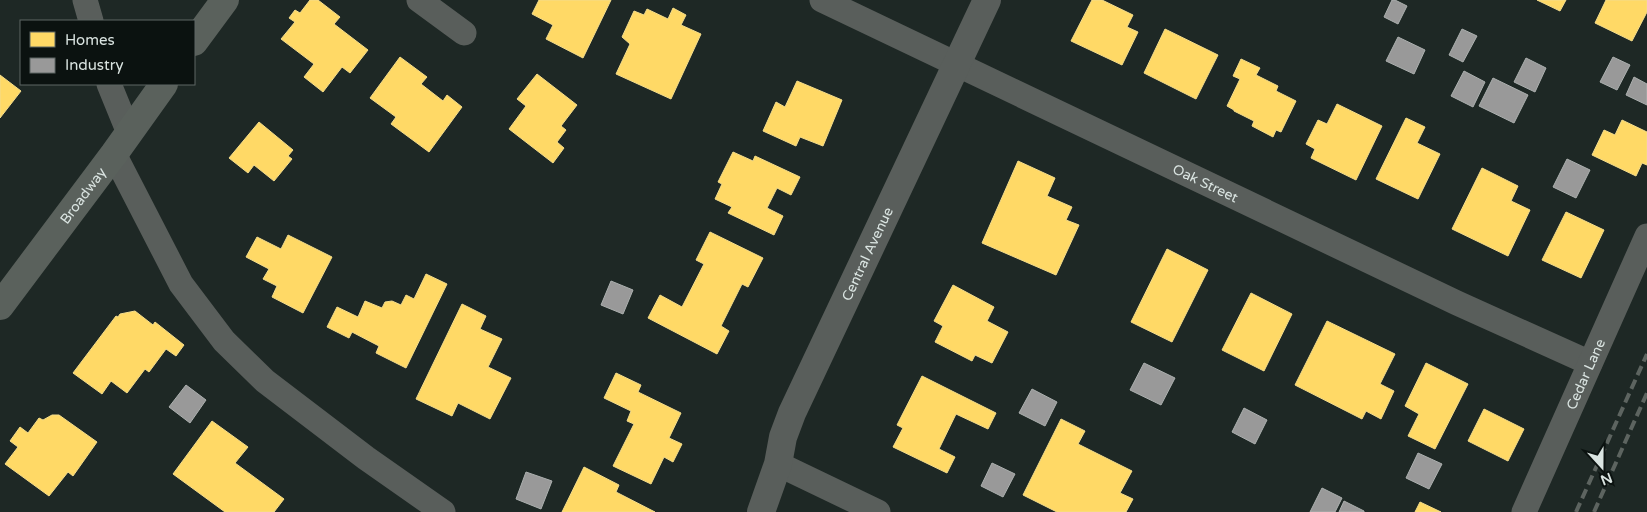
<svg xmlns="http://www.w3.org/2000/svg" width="1647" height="512" font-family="'Varela Round',sans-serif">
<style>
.homes{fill:#ffd966;stroke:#f4dc8b}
.industry{fill:#999;stroke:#acb0af}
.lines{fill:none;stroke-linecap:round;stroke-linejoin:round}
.minor{stroke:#595e5b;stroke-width:25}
.tertiary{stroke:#595e5b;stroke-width:28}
.secondary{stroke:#5a615c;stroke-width:28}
.rail{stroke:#5d6460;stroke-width:4;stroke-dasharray:10 5;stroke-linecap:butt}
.labels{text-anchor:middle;stroke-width:5;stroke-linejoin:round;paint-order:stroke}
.street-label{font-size:14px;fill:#dae4e1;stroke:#0b1210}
</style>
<rect width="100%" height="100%" fill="#1e2825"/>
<path class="homes" d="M 310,0 L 318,0 L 340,17 L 334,24 L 368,50 L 350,73 L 342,67 L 323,92 L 304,77 L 314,64 L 281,39 L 295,22 L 289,18 L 295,10 L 300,13 Z
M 539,0 L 611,0 L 583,58 L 546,39 L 553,25 L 532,14 Z
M 1092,0 L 1102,0 L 1133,15 L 1127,27 L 1138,32 L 1122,65 L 1071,41 Z
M 1537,0 L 1566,0 L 1560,11 Z
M 1606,0 L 1647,0 L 1647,12 L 1632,41 L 1595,23 Z
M 673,8 L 686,15 L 681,25 L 701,34 L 671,99 L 616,74 L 630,44 L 622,37 L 634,11 L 644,15 L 647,9 L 668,19 Z
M 1165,29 L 1218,55 L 1196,99 L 1144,73 Z
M 400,57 L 427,77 L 421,84 L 443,101 L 447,95 L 462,107 L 429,152 L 391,124 L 396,117 L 370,98 Z
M 1241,59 L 1260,68 L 1256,75 L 1278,86 L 1276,91 L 1296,101 L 1281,132 L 1276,130 L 1273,137 L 1252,126 L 1254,121 L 1234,111 L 1234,110 L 1227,106 L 1240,79 L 1233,76 Z
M 537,74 L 577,105 L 561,126 L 566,130 L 557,142 L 564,148 L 553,163 L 509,129 L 526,106 L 517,99 Z
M 0,75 L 21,91 L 0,118 Z
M 797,81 L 842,100 L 823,146 L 800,137 L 796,146 L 763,131 L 776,102 L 785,107 Z
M 1337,104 L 1382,126 L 1356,180 L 1311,158 L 1315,149 L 1306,144 L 1318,120 L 1327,124 Z
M 1406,118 L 1425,127 L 1417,143 L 1440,154 L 1418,199 L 1376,179 Z
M 1622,120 L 1647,132 L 1647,165 L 1642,163 L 1636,176 L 1592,155 L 1604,130 L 1615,135 Z
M 259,122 L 293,150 L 288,156 L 292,159 L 274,181 L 254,165 L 248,173 L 229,158 Z
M 733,152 L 753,161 L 755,156 L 800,177 L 791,195 L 777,188 L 767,208 L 783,216 L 774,235 L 728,213 L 732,207 L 715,199 L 722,184 L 718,182 Z
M 1018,161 L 1055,178 L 1047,196 L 1072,207 L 1066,220 L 1079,225 L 1056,275 L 982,243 Z
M 1482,168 L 1518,186 L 1511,201 L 1530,210 L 1508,256 L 1452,229 Z
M 1566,212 L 1604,230 L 1581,278 L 1542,260 Z
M 710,232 L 763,258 L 748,287 L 742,284 L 721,326 L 729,331 L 717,354 L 648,318 L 660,295 L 682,307 L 704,264 L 696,260 Z
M 288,235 L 332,257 L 303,313 L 272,297 L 277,286 L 263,279 L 269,269 L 246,257 L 257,237 L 281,249 Z
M 1167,249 L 1208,270 L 1172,342 L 1131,322 Z
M 426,274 L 447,284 L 406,368 L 376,353 L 379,346 L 352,332 L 349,338 L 327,327 L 337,307 L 358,317 L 365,301 L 382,308 L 385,302 L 392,301 L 401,305 L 406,295 L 414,299 Z
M 953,285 L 994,307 L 987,321 L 1008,332 L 992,363 L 975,355 L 972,361 L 935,342 L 943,326 L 934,321 Z
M 1251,293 L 1292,314 L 1264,371 L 1222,350 Z
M 462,304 L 486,316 L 480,329 L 502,339 L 488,367 L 511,378 L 490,419 L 458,403 L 452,416 L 416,399 Z
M 135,311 L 153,325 L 155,322 L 184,345 L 176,356 L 166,349 L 149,372 L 145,369 L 127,393 L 111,381 L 102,394 L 73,373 L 116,316 L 118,317 L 120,314 Z
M 1327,321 L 1395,354 L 1380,384 L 1394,391 L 1381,419 L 1366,411 L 1362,419 L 1295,385 Z
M 1426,363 L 1468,384 L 1435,449 L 1408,436 L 1419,414 L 1405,406 Z
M 616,373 L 641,385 L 638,392 L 681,413 L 669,438 L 682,444 L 673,462 L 664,457 L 651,484 L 613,466 L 634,424 L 627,421 L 631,411 L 604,398 Z
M 922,376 L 996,413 L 988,429 L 956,414 L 939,449 L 955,457 L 947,473 L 893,447 L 903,428 L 897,425 Z
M 1484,409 L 1524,429 L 1508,461 L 1468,441 Z
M 52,415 L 59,415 L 97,442 L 73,476 L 68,472 L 49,496 L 5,464 L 18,447 L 10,441 L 20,427 L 28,433 L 39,418 L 43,420 Z
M 1061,419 L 1085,431 L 1078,444 L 1132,471 L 1120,493 L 1133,499 L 1126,512 L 1057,512 L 1023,495 Z
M 212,421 L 248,447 L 235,463 L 284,499 L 274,512 L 225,512 L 173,474 Z
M 584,467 L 619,485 L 616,492 L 655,512 L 562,512 Z
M 1420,502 L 1441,512 L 1415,512 Z"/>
<path class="industry" d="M 1392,0 L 1395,0 L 1407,6 L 1398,24 L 1384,17 Z
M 1462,29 L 1477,36 L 1463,62 L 1449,55 Z
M 1398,37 L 1425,50 L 1414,74 L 1386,61 Z
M 1613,57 L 1630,65 L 1617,90 L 1600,82 Z
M 1526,58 L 1546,68 L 1535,92 L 1514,82 Z
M 1464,71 L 1485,82 L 1473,107 L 1451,96 Z
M 1634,77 L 1647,84 L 1647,105 L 1626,95 Z
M 1493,78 L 1528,95 L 1514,123 L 1479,106 Z
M 1567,159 L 1590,170 L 1576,198 L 1553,187 Z
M 611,281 L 633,290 L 623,314 L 601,305 Z
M 1144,363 L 1175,378 L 1161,405 L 1130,390 Z
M 186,385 L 206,400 L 190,423 L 169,407 Z
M 1032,389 L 1057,402 L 1045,426 L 1019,413 Z
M 1244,408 L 1267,420 L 1255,444 L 1232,432 Z
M 1418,453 L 1442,464 L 1429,489 L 1406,478 Z
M 992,463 L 1015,474 L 1003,497 L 981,486 Z
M 526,472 L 552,481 L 541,509 L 516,499 Z
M 1322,488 L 1342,498 L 1335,512 L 1310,512 Z
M 1344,501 L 1364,511 L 1364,512 L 1339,512 Z"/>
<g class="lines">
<g class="minor">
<path d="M 85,0 L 91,21"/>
<path d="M 419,0 L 464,33"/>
<path id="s1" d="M 822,0 L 1457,303 L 1590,363"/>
<path d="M 109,84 L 129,133"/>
<path d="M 114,154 L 181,284 L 224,341 L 265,381 L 366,458 L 443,512"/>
<path d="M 778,464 L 878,512"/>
<path id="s2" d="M 1524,512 L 1647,236"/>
</g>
<path class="tertiary" id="s3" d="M 761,512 L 778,464 L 783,437 L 792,413 L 987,0"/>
<g class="secondary">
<path d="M 194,42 L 225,0"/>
<path id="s4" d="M 0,306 L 114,154 L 164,84"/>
</g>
<path class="rail" d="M 1576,512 L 1647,354
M 1594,512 L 1647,393"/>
</g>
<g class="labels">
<g class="street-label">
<text dy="5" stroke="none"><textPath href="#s1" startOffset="425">Oak Street</textPath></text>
<text dy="5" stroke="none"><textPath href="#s4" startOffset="138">Broadway</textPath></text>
<text dy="5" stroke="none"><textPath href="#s3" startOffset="280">Central Avenue</textPath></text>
<text dy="5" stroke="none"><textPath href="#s2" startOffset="151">Cedar Lane</textPath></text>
</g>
</g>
<rect x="20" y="20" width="175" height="65" fill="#0b1210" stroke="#5e6664"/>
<rect x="30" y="32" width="25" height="15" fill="#ffd966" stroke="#5e6664"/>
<text x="65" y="45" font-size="15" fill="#dae4e1">Homes</text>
<rect x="30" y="58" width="25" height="15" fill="#999999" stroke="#5e6664"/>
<text x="65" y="70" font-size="15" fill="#dae4e1">Industry</text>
<g transform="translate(1602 467) rotate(159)" stroke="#0b1210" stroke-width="4" paint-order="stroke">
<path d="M0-4L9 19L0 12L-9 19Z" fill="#dae4e1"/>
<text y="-8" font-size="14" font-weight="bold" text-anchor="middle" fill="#dae4e1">N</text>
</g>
</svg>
